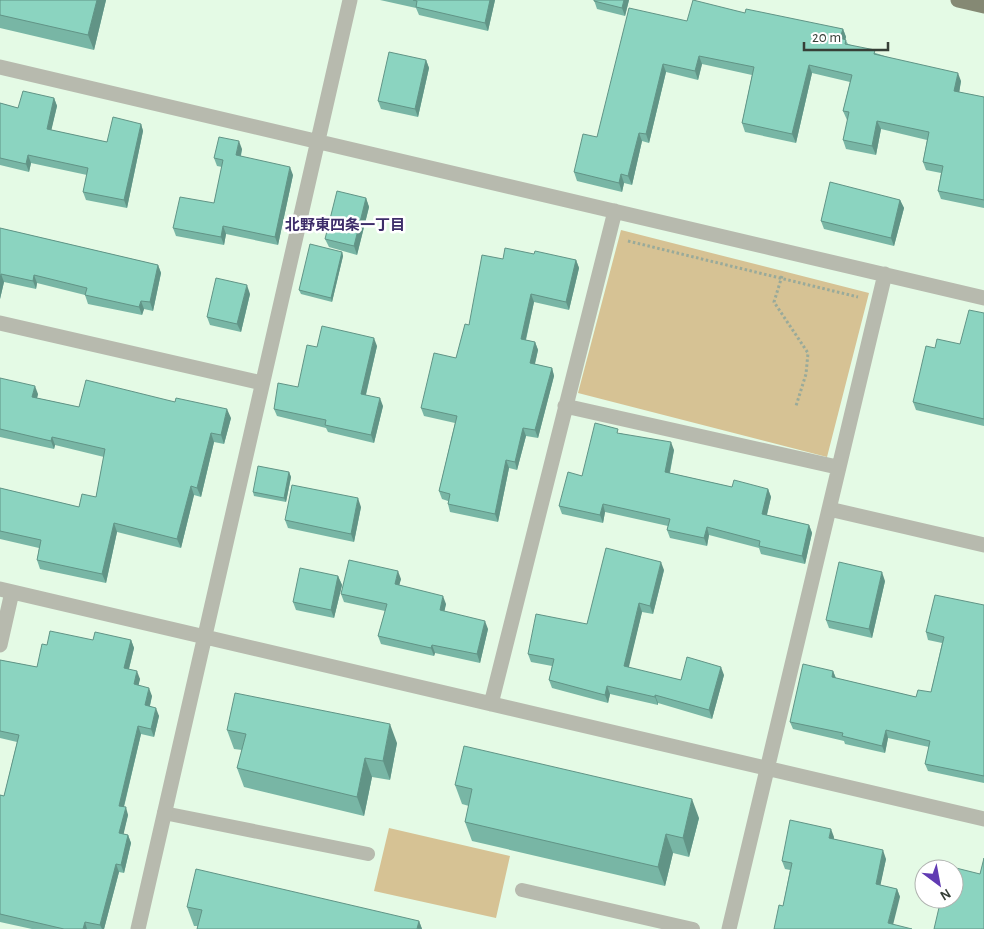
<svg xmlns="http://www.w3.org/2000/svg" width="984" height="929" font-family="'Alegreya Sans','Noto Sans JP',sans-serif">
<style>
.green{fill:#d6c294}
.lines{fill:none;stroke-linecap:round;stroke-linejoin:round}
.path{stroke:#99aa9a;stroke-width:3;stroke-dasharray:2.5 2.5;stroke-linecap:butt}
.service{stroke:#b7baae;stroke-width:14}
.minor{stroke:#b7baae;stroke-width:15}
.primary{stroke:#858974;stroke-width:15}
.wall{fill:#78b6a5}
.shaded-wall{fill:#619486}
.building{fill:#8bd4c0;stroke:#619486}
.labels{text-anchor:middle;stroke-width:5;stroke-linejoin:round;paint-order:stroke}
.neighbourhood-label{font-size:15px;font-weight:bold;fill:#3d2d69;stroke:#fff}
</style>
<rect width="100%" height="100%" fill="#e4fae5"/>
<path class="green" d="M 621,230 L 869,293 L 827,457 L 578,393 Z
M 389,828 L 510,856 L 496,918 L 374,891 Z"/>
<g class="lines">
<path class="path" d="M 628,241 L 858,297
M 782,276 L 774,302 L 808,353 L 806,374 L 796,406"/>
<path class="service" d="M 164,813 L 368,854
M 522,890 L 693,929"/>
<path class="minor" d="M 0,67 L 984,298
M 0,323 L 262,383
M 565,406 L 837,467
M 829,509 L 984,545
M 0,589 L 984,819
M 0,645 L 12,592
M 491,704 L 615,211
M 138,929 L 350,0
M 729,929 L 885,274"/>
<path class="primary" d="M 958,0 L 984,6"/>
</g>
<path class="wall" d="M 0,0 L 106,0 L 94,50 L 0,28 Z
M 380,0 L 495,0 L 488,31 L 419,15 L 416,8 Z
M 594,0 L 629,0 L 625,16 L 597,9 Z
M 745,13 L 843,29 L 846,37 L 845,39 L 848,44 L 961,81 L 959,92 L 984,97 L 984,208 L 941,199 L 938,191 L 941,173 L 926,170 L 923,162 L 927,140 L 881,129 L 876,155 L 846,149 L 843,140 L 848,120 L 847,120 L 843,111 L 850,82 L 812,73 L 796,143 L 745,132 L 742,123 L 752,75 L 702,64 L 698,80 L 666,72 L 649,143 L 642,141 L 632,185 L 624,183 L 622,192 L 577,181 L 574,172 L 597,137 L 687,21 Z
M 426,60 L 429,68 L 418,117 L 381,109 L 378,101 Z
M 54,98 L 57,106 L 51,130 L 107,142 L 141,124 L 143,131 L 127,208 L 86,200 L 83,192 L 87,175 L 31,163 L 29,172 L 0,165 L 0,103 L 18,108 Z
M 242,149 L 241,156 L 293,175 L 278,245 L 226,234 L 224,245 L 176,236 L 173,228 L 214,203 L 222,167 L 217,166 L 214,158 Z
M 366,198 L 369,207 L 357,255 L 329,247 L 325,239 Z
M 900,200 L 904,208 L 894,246 L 824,229 L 821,221 Z
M 0,228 L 158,265 L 161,273 L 153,311 L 144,309 L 142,315 L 88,304 L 85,295 L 37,283 L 36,289 L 4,282 L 0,299 Z
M 342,252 L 343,256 L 332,302 L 301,294 L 299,290 Z
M 534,254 L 576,260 L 579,268 L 569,310 L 534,302 L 526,340 L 535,342 L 538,350 L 535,364 L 552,368 L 554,376 L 538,438 L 526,436 L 517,470 L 509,468 L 498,522 L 450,512 L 448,504 L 448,501 L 442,499 L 439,491 L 455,423 L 424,416 L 421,408 L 456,358 L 469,325 L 503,259 Z
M 250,294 L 241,332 L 210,325 L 207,317 Z
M 984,313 L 984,426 L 916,410 L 913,402 L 935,348 L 960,344 Z
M 377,346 L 366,395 L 383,406 L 374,443 L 328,432 L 326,428 L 277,416 L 274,409 L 298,387 L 317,347 Z
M 0,378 L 38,394 L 37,398 L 79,407 L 231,418 L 224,444 L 214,442 L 201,497 L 194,495 L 181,548 L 117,532 L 106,583 L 40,569 L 37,560 L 39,548 L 0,539 L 0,488 L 79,507 L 96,497 L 104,457 L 55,445 L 54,449 L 0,437 Z
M 620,433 L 674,450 L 670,473 L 732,487 L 768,489 L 771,497 L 767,515 L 809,525 L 812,533 L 805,564 L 761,554 L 759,548 L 709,535 L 707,546 L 670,538 L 667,530 L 668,526 L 605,512 L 603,523 L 562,514 L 559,506 L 582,476 Z
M 289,472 L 291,477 L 286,502 L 254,496 L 253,492 Z
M 361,507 L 354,542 L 288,528 L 285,520 Z
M 664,570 L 653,614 L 642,612 L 628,668 L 681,680 L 724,675 L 712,719 L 658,703 L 658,705 L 610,694 L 608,703 L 552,688 L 549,680 L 552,666 L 531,662 L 528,654 L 587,624 Z
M 338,576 L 342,585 L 334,618 L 296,610 L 293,602 Z
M 401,579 L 399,585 L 446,604 L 444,611 L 488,629 L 480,663 L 435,653 L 434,656 L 381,644 L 378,636 L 385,611 L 344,602 L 341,594 Z
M 885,581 L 872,638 L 829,628 L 826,620 Z
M 984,605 L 984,783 L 928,771 L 925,764 L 929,747 L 888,738 L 885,753 L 845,744 L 844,741 L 793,729 L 790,722 L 833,671 L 836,678 L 916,697 L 931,692 L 942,643 L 928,640 L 926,632 Z
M 93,640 L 131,640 L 134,648 L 129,669 L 140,679 L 138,685 L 152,696 L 150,706 L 159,716 L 154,737 L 141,734 L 124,807 L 128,815 L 123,834 L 128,835 L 131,843 L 124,873 L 119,872 L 104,929 L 32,929 L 0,922 L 0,795 L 4,796 L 17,742 L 0,738 L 0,660 L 37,667 L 47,645 Z
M 227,730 L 397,743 L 390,780 L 372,777 L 364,816 L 244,787 L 237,768 L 242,750 L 234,749 Z
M 455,785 L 699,818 L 689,857 L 673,853 L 665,886 L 472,841 L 465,822 L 469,806 L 462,804 Z
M 834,837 L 834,839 L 886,859 L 880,885 L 897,889 L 900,897 L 783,906 L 790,870 L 785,869 L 782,861 Z
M 187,907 L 419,921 L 422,929 L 197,929 L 198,926 L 194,926 Z"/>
<path class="shaded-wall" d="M 97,0 L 106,0 L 94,50 L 88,35 Z
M 490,0 L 495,0 L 488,31 L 485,23 Z
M 624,0 L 629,0 L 625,16 L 622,8 Z
M 843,29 L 846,37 L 844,47 L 840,38 Z
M 699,56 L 702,64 L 698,80 L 695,71 Z
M 426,60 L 429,68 L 418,117 L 415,109 Z
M 663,64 L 666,72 L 649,143 L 646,134 Z
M 809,65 L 812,73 L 796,143 L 792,134 Z
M 958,73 L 961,81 L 958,100 L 954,91 Z
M 54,98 L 57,106 L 50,136 L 47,129 Z
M 877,121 L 881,129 L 876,155 L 872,146 Z
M 141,124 L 143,131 L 127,208 L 124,200 Z
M 639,133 L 642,141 L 632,185 L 628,176 Z
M 239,141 L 242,149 L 239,163 L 236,155 Z
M 28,155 L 31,163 L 29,172 L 26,164 Z
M 290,167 L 293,175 L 278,245 L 275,237 Z
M 621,174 L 624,183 L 622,192 L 619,183 Z
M 366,198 L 369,207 L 357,255 L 354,246 Z
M 900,200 L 904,208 L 894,246 L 891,238 Z
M 223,226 L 226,234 L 224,245 L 221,237 Z
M 342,252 L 343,256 L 332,302 L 331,298 Z
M 576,260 L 579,268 L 569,310 L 566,302 Z
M 158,265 L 161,273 L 153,311 L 150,302 Z
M 1,274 L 4,282 L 0,299 L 0,279 Z
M 34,275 L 37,283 L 36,289 L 33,281 Z
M 247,285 L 250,294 L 241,332 L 237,324 Z
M 531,294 L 534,302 L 524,347 L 521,339 Z
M 141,301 L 144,309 L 142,315 L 139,307 Z
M 374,338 L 377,346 L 364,402 L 361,394 Z
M 535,342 L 538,350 L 533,371 L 530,363 Z
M 552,368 L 554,376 L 538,438 L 535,430 Z
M 35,386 L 38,394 L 35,406 L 32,397 Z
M 380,398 L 383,406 L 374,443 L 371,435 Z
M 227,409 L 231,418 L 224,444 L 221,435 Z
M 523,428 L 526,436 L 517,470 L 515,462 Z
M 211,433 L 214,442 L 201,497 L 197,488 Z
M 52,437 L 55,445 L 54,449 L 51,441 Z
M 671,442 L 674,450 L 668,480 L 665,472 Z
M 506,460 L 509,468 L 498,522 L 495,514 Z
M 289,472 L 291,477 L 286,502 L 284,498 Z
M 191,486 L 194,495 L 181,548 L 177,539 Z
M 768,489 L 771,497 L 765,522 L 762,514 Z
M 358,498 L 361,507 L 354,542 L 351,534 Z
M 603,504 L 605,512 L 603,523 L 600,515 Z
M 114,523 L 117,532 L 106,583 L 102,574 Z
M 809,525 L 812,533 L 805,564 L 802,556 Z
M 707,527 L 709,535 L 707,546 L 704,538 Z
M 661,562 L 664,570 L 653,614 L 650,606 Z
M 398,571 L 401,579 L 397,593 L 395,584 Z
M 882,572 L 885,581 L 872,638 L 869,629 Z
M 338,576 L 342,585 L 334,618 L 331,610 Z
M 443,596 L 446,604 L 443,618 L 440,610 Z
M 639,603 L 642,612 L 627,675 L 624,666 Z
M 485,621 L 488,629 L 480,663 L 477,654 Z
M 131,640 L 134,648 L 127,676 L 124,668 Z
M 432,645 L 435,653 L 434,656 L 431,648 Z
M 721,667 L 724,675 L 712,719 L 709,710 Z
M 137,671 L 140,679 L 137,692 L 134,684 Z
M 833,671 L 836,679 L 832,677 Z
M 607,686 L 610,694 L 608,703 L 605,695 Z
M 149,688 L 152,696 L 148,713 L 145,705 Z
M 655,695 L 658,703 L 658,705 L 655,697 Z
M 156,708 L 159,716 L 154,737 L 151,729 Z
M 390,724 L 397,743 L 390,780 L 383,761 Z
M 138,726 L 141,734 L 122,814 L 119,806 Z
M 886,730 L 888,738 L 885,753 L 882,746 Z
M 365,758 L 372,777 L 364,816 L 357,797 Z
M 692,799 L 699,818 L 689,857 L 683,838 Z
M 126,807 L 128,815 L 122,841 L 119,833 Z
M 831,829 L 834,837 L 832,847 L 829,838 Z
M 666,834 L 673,853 L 665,886 L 658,867 Z
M 128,835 L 131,843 L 124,873 L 121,865 Z
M 883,850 L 886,859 L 879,892 L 876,884 Z
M 116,864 L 119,872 L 104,929 L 102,929 L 100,925 Z
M 897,889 L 900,897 L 892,929 L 888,923 Z
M 419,921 L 422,929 L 417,929 Z
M 85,922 L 87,929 L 83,929 Z"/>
<path class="building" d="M 0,0 L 97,0 L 88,35 L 0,15 Z
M 413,0 L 490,0 L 485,23 L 416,7 L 417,1 Z
M 594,0 L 624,0 L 622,8 L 594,1 Z
M 693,0 L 745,13 L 746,9 L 843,29 L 840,38 L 846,40 L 845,44 L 875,50 L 874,54 L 958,73 L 954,91 L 984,97 L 984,200 L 938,191 L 943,166 L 923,162 L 929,132 L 877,121 L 872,146 L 843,140 L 849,112 L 843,111 L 852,75 L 809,65 L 792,134 L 742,123 L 754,67 L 699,56 L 695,71 L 663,64 L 646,134 L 639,133 L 628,176 L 621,174 L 619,183 L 574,172 L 583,134 L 597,137 L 629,8 L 687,21 Z
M 389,52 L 426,60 L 415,109 L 378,101 Z
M 23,91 L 54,98 L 47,129 L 107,142 L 113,117 L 141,124 L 124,200 L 83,192 L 88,168 L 28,155 L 26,164 L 0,158 L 0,103 L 18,108 Z
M 219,137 L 239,141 L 236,155 L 290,167 L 275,237 L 223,226 L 221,237 L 173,228 L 180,197 L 214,203 L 223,160 L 214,158 Z
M 830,182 L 900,200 L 891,238 L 821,221 Z
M 337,191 L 366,198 L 354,246 L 325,239 Z
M 0,228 L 158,265 L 150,302 L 141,301 L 139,307 L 85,295 L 87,288 L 34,275 L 33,281 L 1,274 L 0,279 Z
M 310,244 L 342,252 L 331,298 L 299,290 Z
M 505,248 L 534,254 L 535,251 L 576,260 L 566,302 L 531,294 L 521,339 L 535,342 L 530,363 L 552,368 L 535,430 L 523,428 L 515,462 L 506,460 L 495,514 L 448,504 L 450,494 L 439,491 L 457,416 L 421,408 L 434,353 L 456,358 L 465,324 L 469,325 L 482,255 L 503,259 Z
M 216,278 L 247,285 L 237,324 L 207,317 Z
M 969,310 L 984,313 L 984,419 L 913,402 L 926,346 L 935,348 L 937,339 L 960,344 Z
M 322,326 L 374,338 L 361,394 L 380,398 L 371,435 L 325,425 L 326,420 L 274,409 L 278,383 L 298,387 L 307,345 L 317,347 Z
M 0,378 L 35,386 L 32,397 L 79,407 L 86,380 L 175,402 L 176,398 L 227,409 L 221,435 L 211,433 L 197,488 L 191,486 L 177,539 L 114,523 L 102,574 L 37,560 L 41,540 L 0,531 L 0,488 L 79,507 L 82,494 L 96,497 L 105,449 L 52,437 L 51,441 L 0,429 Z
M 595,423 L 618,429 L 617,433 L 671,442 L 665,472 L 732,487 L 734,480 L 768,489 L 762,514 L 809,525 L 802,556 L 759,546 L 760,541 L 707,527 L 704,538 L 667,530 L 670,519 L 603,504 L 600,515 L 559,506 L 568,472 L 582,476 Z
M 258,466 L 289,472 L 284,498 L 253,492 Z
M 292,485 L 358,498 L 351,534 L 285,520 Z
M 606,548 L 661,562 L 650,606 L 639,603 L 624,666 L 681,680 L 687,657 L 721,667 L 709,710 L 655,695 L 655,697 L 607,686 L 605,695 L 549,680 L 554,659 L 528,654 L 536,614 L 587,624 Z
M 349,560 L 398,571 L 395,584 L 443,596 L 440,610 L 485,621 L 477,654 L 432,645 L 431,648 L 378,636 L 387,604 L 341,594 Z
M 839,562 L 882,572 L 869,629 L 826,620 Z
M 300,568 L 338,576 L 331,610 L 293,602 Z
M 935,595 L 984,605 L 984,776 L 925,764 L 930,741 L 886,730 L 882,746 L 842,736 L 843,733 L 790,722 L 803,664 L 833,671 L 832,677 L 916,697 L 918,690 L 931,692 L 944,637 L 926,632 Z
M 50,631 L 93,640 L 95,632 L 131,640 L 124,668 L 137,671 L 134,684 L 149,688 L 145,705 L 156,708 L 151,729 L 138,726 L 119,806 L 126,807 L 119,833 L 128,835 L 121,865 L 116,864 L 100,925 L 85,922 L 83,929 L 64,929 L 0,914 L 0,795 L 4,796 L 19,735 L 0,731 L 0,660 L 37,667 L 42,644 L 47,645 Z
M 235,693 L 390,724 L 383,761 L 365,758 L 357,797 L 237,768 L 246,734 L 227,730 Z
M 464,746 L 692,799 L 683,838 L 666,834 L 658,867 L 465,822 L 472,789 L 455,785 Z
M 790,820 L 831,829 L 829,838 L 883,850 L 876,884 L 897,889 L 888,923 L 912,929 L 774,929 L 779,905 L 783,906 L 792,863 L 782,861 Z
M 984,858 L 984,929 L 934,929 L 941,899 L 954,899 L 954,869 L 947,869 L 948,866 L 980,874 Z
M 196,869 L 419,921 L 417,929 L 197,929 L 202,910 L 187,907 Z"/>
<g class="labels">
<g class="neighbourhood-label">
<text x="345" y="230">北野東四条一丁目</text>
</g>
</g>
<g transform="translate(939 884) rotate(148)"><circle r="24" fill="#ffffff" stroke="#afb2af"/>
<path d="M0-4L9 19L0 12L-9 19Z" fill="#613bb3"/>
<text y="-8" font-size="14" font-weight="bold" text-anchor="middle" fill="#363f37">N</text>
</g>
<path d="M804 42v8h84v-8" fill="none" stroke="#363f37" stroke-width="2.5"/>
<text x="812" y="42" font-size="15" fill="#363f37" stroke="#ffffff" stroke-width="4" paint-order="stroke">20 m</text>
</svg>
